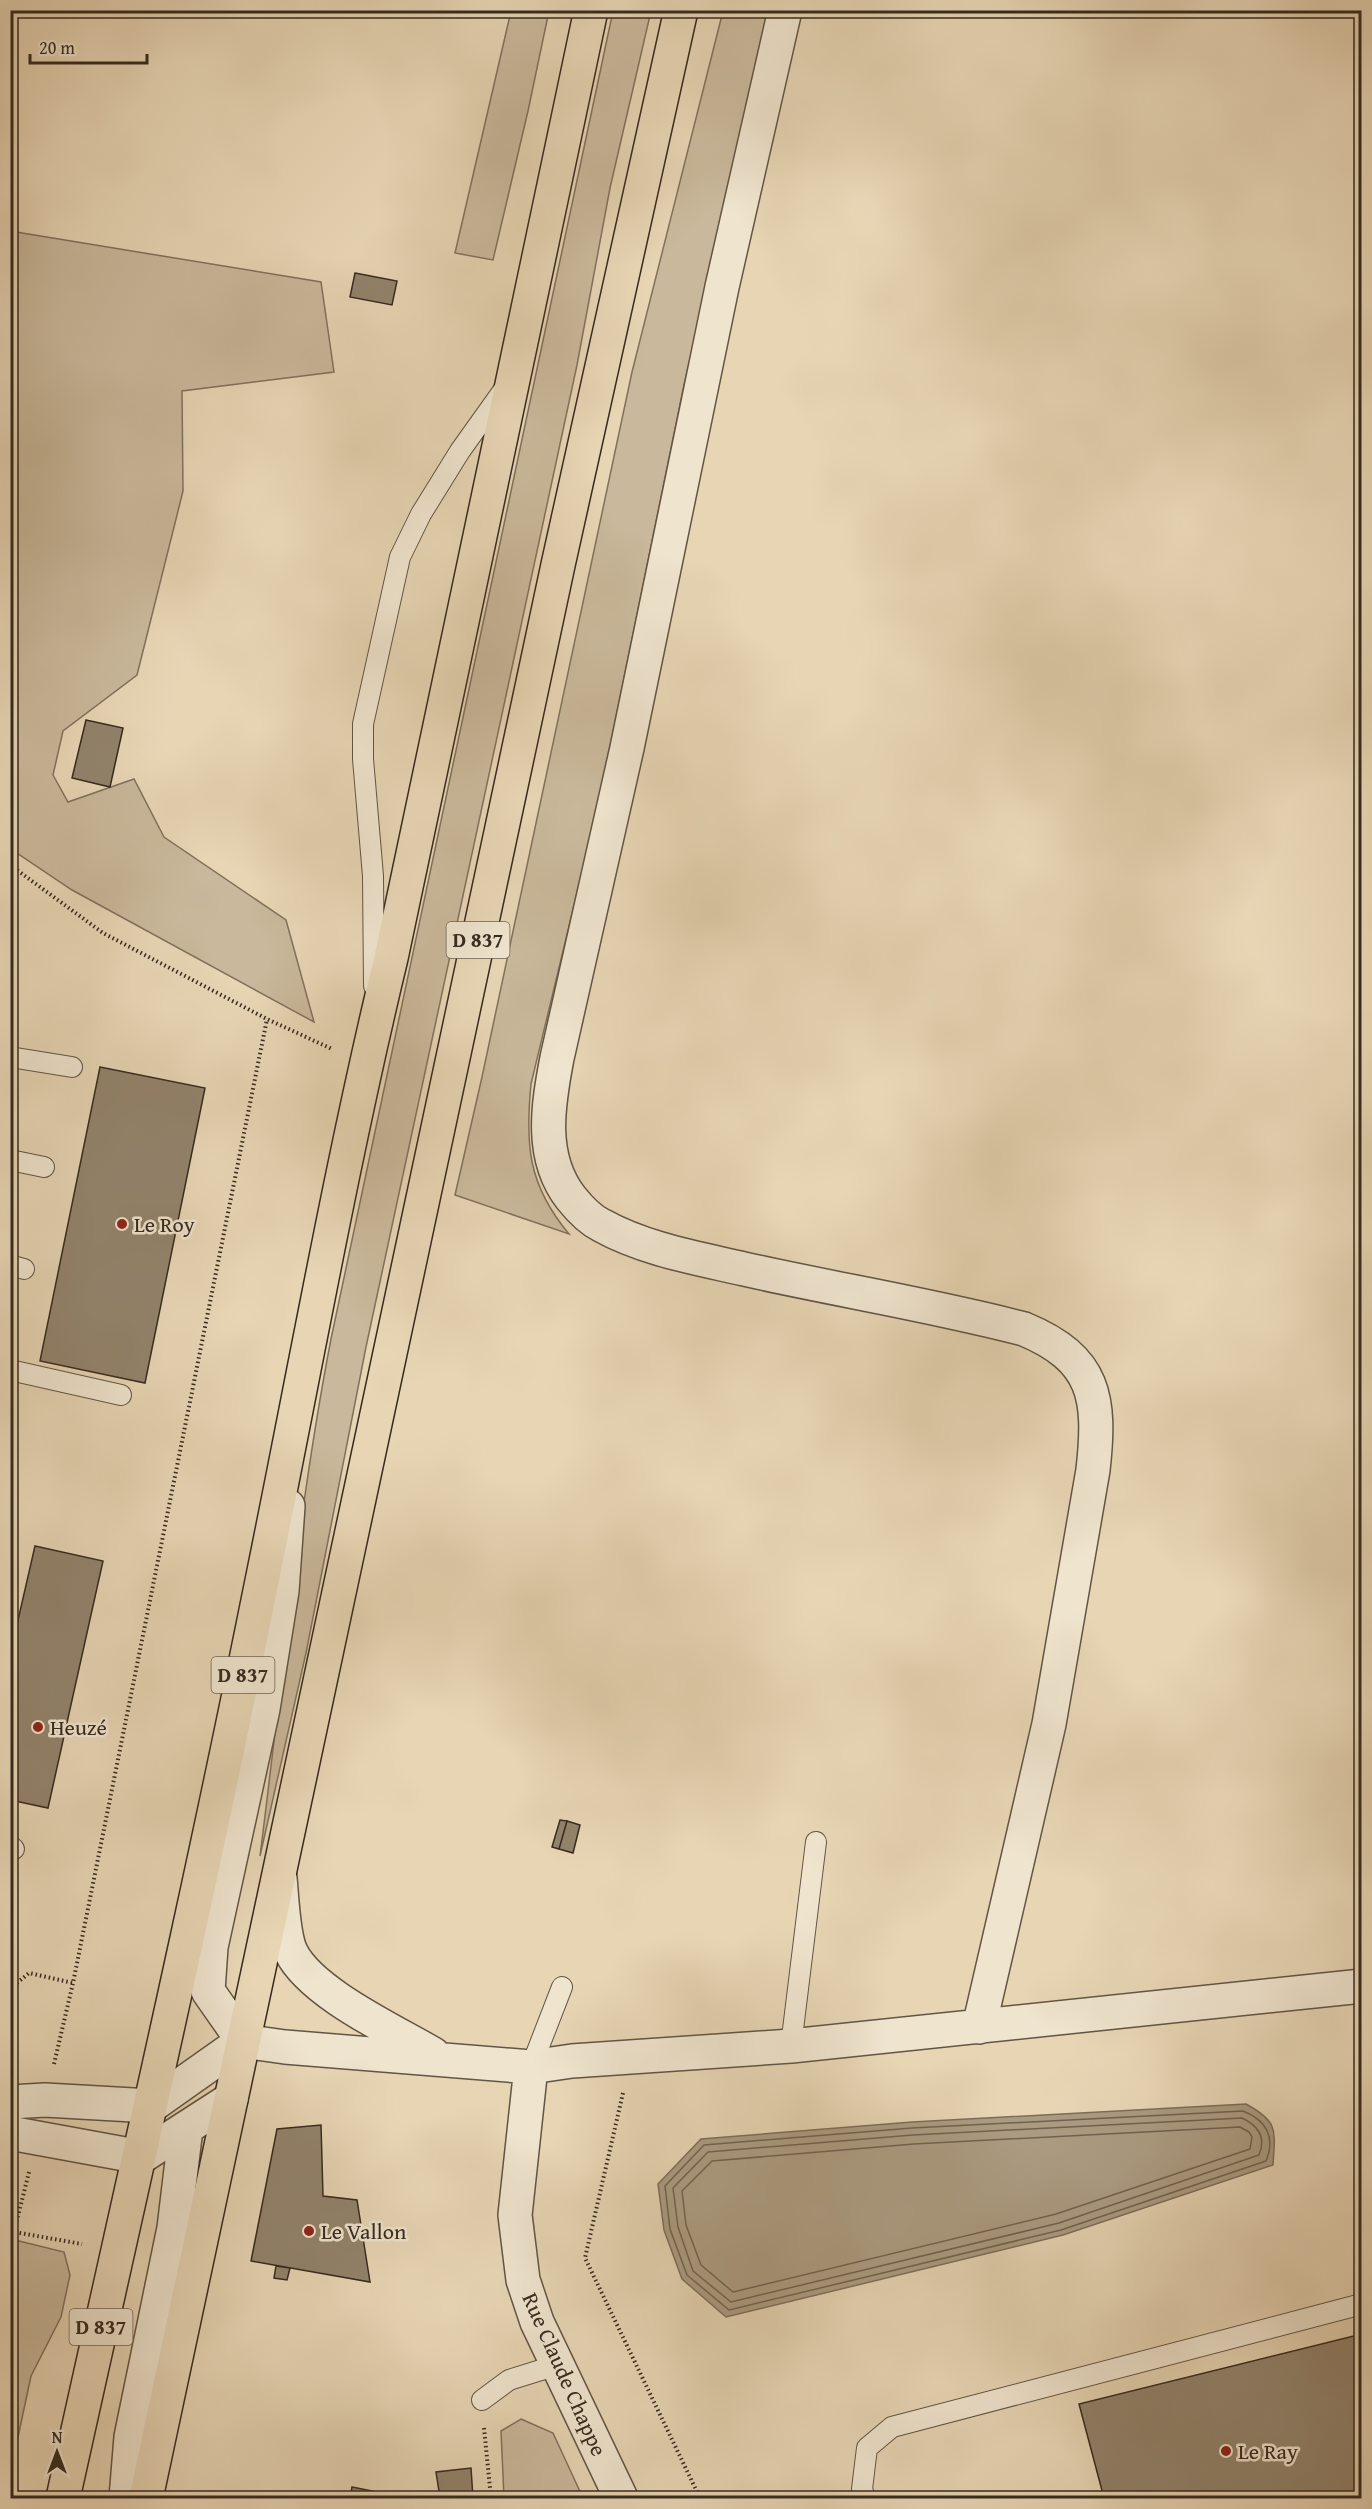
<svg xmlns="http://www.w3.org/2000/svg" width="1372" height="2509" font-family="'Gentium Book Plus',serif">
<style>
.green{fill:#c9b89b;stroke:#80715d;stroke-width:1.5}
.water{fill:#ab9b81;stroke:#7c6e5a;stroke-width:1.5}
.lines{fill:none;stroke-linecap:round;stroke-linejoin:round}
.shore{stroke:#706250;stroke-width:1.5}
.building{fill:#92836c;stroke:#362a1f;stroke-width:1.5}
.service-casing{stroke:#625544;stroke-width:22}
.minor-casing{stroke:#625544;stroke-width:36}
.primary-casing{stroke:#362a1f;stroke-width:36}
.path{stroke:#362a1f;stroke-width:4;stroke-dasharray:1.5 3;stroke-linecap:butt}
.service{stroke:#efe4ce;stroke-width:20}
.minor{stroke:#efe4ce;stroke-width:33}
.primary{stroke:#e7d5b4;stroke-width:33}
.poi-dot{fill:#8f2418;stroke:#efe4ce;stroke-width:2}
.labels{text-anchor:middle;stroke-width:5;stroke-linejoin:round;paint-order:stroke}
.shield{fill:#efe4ce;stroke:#6e6254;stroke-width:1.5}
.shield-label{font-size:21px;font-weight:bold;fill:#362a1f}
.poi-label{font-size:22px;fill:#362a1f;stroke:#efe4ce;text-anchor:start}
.street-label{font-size:22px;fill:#362a1f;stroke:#efe4ce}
</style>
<rect width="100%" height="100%" fill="#e7d5b4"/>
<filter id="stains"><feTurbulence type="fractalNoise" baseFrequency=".00333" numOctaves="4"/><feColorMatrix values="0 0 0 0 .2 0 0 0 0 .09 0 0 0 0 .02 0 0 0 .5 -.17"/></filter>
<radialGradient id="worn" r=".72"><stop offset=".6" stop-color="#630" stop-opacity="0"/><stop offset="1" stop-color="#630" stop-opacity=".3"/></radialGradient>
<path class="green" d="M 511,11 L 549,11 L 528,111 L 493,260 L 455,253 Z
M 613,11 L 651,11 L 610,188 L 577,365 L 366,1347 L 306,1653 L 260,1856 C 282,1683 298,1510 331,1339 Z
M 723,11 L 771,11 L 684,385 L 597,810 L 531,1084 C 525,1145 528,1185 569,1234 L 455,1195 L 482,1077 L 632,372 Z
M 10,231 L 321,282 L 334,372 L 182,391 L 183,491 L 137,675 L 63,731 L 53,775 L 68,802 L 134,779 L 164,837 L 286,920 L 314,1022 L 72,890 L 11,849 Z
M 11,2239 L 64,2252 L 70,2275 L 61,2317 L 31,2376 L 11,2470 Z
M 521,2419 L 553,2433 L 583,2498 L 504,2498 L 501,2431 Z"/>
<path class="water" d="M 1246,2104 C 1279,2122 1275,2130 1273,2165 L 1063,2235 L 726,2317 L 682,2279 L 664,2230 L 658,2184 L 701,2139 L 912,2122 Z"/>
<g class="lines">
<path class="shore" d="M 1243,2111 C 1266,2120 1276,2137 1266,2161 L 1061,2230 L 729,2310 L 687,2275 L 670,2229 L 665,2186 L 704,2145 L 912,2128 Z
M 1242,2118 C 1259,2126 1266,2138 1259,2155 L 1059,2223 L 731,2302 L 693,2271 L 678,2227 L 673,2188 L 708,2152 L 913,2135 Z
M 1240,2127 L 1249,2132 L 1252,2137 L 1250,2149 L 1056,2214 L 733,2292 L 701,2265 L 686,2225 L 682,2191 L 712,2161 L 914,2144 Z"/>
</g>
<path class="building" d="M 355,273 L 397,281 L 392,305 L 350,297 Z
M 86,720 L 123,728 L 110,787 L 72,778 Z
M 100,1067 L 205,1088 L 145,1383 L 40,1361 Z
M 35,1546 L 103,1561 L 48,1808 L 10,1800 L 10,1655 Z
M 560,1820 L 567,1821 L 559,1849 L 552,1847 Z
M 567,1821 L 580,1825 L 573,1853 L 559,1849 Z
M 321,2125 L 323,2196 L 357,2200 L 370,2282 L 251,2261 L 277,2129 Z
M 276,2266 L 290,2268 L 287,2280 L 274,2278 Z
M 1362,2334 L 1362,2498 L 1104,2498 L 1079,2404 Z
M 471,2468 L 473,2498 L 440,2498 L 436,2472 Z
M 352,2487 L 407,2498 L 350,2498 Z"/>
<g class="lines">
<g class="service-casing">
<path id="service" d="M 374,986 L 373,876 L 363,759 L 363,724 L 400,557 L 421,514 L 460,451 L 505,388
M 10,1057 L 72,1067
M 10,1160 L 44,1167
M 10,1265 L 24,1269
M 10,1370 L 121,1395
M 10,1845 L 14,1849
M 791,2046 L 816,1842
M 531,2067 L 562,1987
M 482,2400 L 509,2380 L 557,2365
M 865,2498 L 862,2489 L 867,2448 L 892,2427 L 1362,2304"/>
</g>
<g class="minor-casing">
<path id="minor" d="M 785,10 L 722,287 L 627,748 L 557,1058 C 548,1105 539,1157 571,1198 C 579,1208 589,1219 601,1225 C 644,1249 696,1258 744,1269 C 837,1290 932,1305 1024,1329 C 1096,1359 1101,1398 1093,1470 L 1049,1724 L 979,2027
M 280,1878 C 282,1898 283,1935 291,1952 C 311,1993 394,2031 433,2054
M 243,2041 L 208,1991 L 211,1947 L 263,1709 L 282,1591 L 288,1506
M 531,2067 L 515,2215 L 523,2280 L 537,2322 L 621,2498
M 10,2102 L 45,2100 L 151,2106
M 151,2106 L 243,2041 L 285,2047 L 531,2067 L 572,2061 L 791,2046 L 1362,1986
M 10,2133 L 141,2157 L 231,2099
M 126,2498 L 131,2437 L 174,2228 L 186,2128"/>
</g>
<g class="primary-casing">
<path id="primary" d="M 63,2498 C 130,2194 200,1891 261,1586 C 304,1376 341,1165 391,958 L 591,10
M 146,2498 L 558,565 L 681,10"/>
</g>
<path class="path" d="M 10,865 L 103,933 L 267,1019 L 332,1049
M 10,1989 L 29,1973 L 73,1983
M 54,2064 L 73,1983 L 267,1019
M 623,2093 L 585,2258 L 700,2498
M 29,2172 L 14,2232 L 82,2244
M 484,2428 L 491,2498"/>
<use href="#service" class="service"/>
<use href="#minor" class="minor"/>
<use href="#primary" class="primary"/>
</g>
<g class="poi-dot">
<circle cx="122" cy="1224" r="6"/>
<circle cx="38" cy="1727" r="6"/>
<circle cx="309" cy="2231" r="6"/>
<circle cx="1226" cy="2451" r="6"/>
</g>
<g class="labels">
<g class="shield">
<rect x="446.5" y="922" width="63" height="36" rx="4.5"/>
<rect x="211.5" y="1657" width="63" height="36" rx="4.5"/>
<rect x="69.5" y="2309" width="63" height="36" rx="4.5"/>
</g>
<g class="shield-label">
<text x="478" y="947">D 837</text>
<text x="243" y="1682">D 837</text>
<text x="101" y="2334">D 837</text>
</g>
<g class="poi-label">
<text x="134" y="1232">Le Roy</text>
<text x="50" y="1735">Heuzé</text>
<text x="321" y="2239">Le Vallon</text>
<text x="1238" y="2459">Le Ray</text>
</g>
<g class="street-label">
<text transform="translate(565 2374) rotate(66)" y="8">Rue Claude Chappe</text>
</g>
</g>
<rect width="1372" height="2509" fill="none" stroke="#e7d5b4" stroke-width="36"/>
<rect x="12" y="12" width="1348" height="2485" fill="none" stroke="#362a1f" stroke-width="3"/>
<rect x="18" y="18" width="1336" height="2473" fill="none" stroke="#362a1f" stroke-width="1.5"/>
<g transform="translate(57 2452)" stroke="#efe4ce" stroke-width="4.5" paint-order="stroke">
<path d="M0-4.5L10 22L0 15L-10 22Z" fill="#362a1f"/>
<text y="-9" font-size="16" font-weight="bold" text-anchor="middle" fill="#362a1f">N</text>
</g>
<path d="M30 54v9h117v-9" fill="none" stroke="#362a1f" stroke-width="3"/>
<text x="39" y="54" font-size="18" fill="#362a1f" stroke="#efe4ce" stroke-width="4.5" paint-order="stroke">20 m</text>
<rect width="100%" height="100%" filter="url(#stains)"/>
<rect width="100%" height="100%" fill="url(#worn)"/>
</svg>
